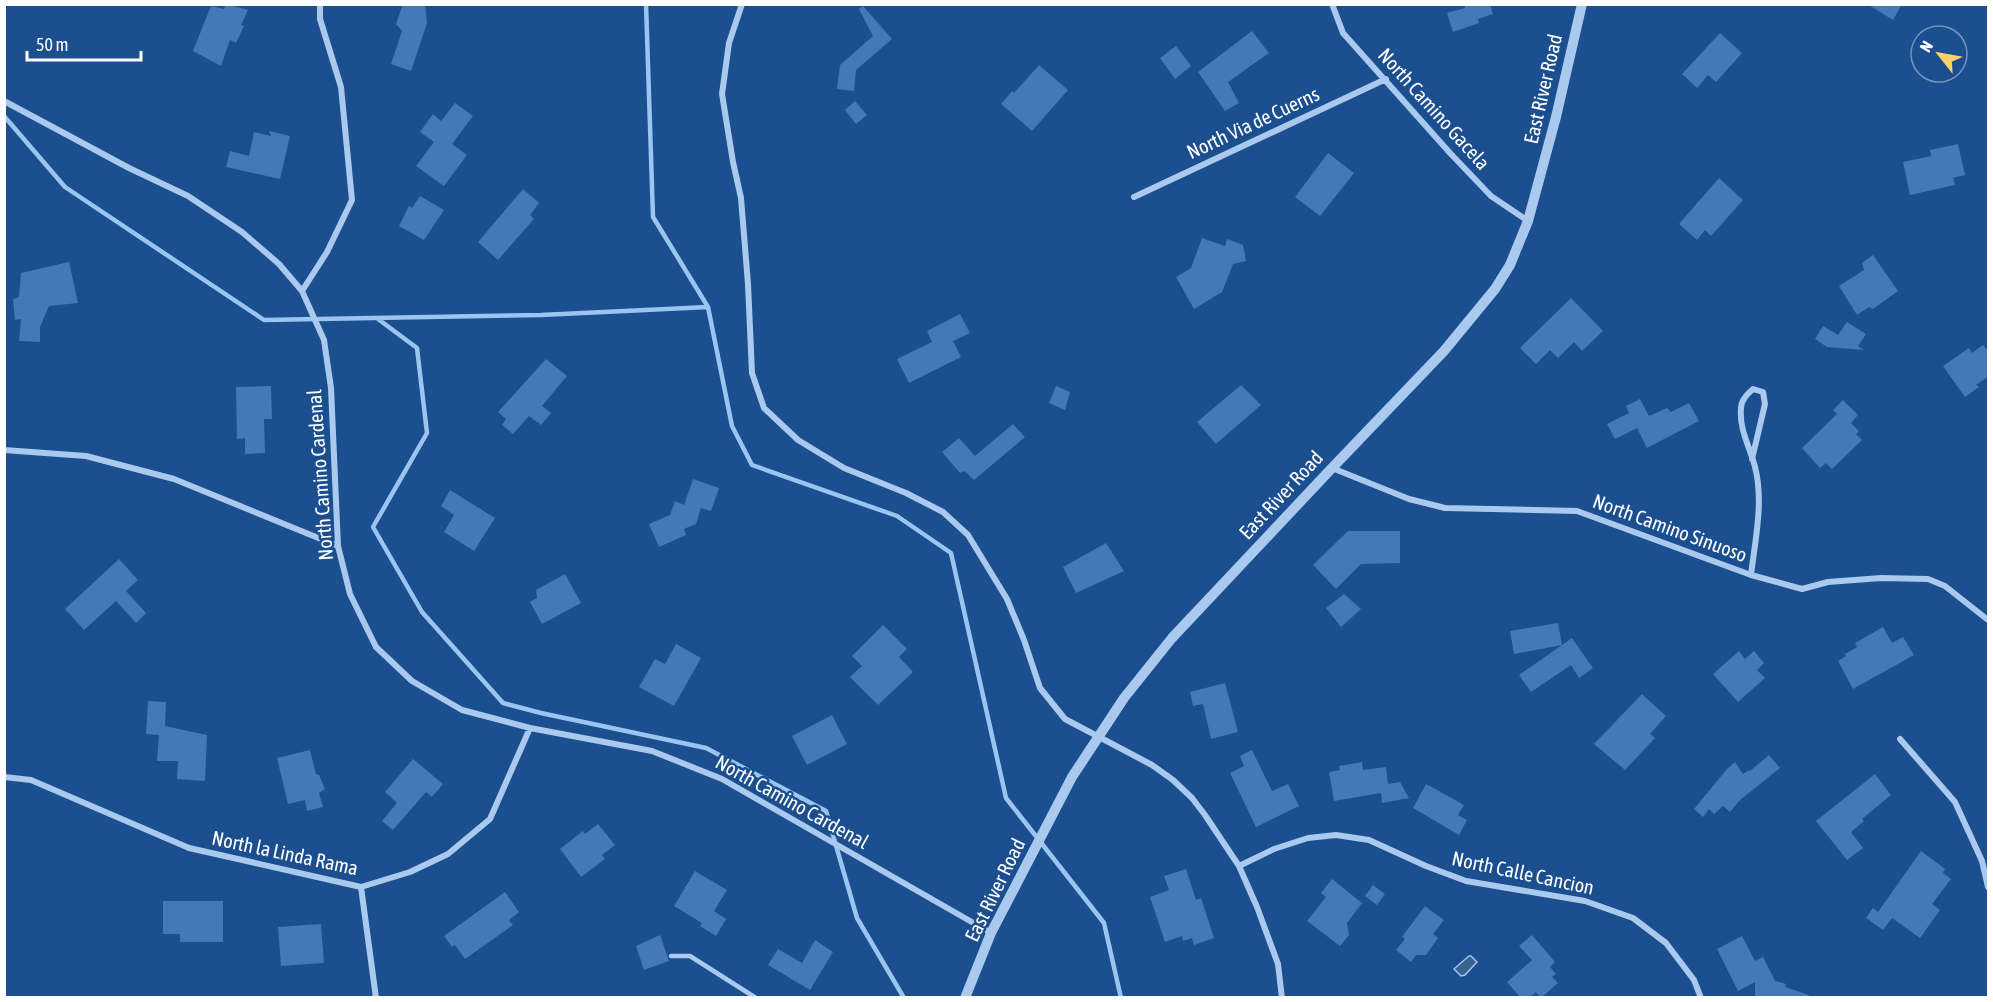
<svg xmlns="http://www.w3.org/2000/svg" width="1993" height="1002" font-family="'Asap Condensed',sans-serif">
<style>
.water{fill:#3c6290;stroke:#9cc4f0;stroke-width:1.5}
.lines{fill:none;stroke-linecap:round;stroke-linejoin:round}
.stream{stroke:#9cc4f0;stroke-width:4.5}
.building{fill:#4478b7}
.service{stroke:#a9c9ee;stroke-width:4.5}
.minor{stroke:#a9c9ee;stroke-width:6}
.tertiary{stroke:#a9c9ee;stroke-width:10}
.labels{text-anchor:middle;stroke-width:5;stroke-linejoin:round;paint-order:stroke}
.street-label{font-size:20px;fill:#fff;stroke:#1b4f8f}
</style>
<rect width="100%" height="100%" fill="#1b4f8f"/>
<path class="water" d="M 1469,956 L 1471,956 L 1477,962 L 1465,975 L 1461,976 L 1454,969 Z"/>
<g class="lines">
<path class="stream" d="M 646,4 L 653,217 L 708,307
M 4,116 L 65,187 L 264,320 L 541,315 L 708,307 L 732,426 L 752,465 L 897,516 L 951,553 L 1006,798 L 1104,923 L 1121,998
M 378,319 L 417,348 L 427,433 L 373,527 L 422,612 L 503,703 L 541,713 L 706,748 L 826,811 L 857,918 L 904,998"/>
</g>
<path class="building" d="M 226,4 L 248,10 L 241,25 L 244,26 L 236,43 L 230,40 L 221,66 L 193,51 L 211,6 L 224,9 Z
M 403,4 L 425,4 L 427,23 L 411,71 L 391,64 L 402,31 L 396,24 Z
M 1464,4 L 1490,4 L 1493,14 L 1478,19 L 1479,23 L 1453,32 L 1447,13 L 1465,8 Z
M 1867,4 L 1902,4 L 1893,20 Z
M 863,6 L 892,39 L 856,70 L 854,91 L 837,89 L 840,65 L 873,36 L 859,9 Z
M 1252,31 L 1269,53 L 1228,82 L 1239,103 L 1225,111 L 1198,72 Z
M 1720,33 L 1742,53 L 1716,82 L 1708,75 L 1697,88 L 1682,74 Z
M 1176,46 L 1191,66 L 1175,79 L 1160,58 Z
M 1039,65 L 1068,90 L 1032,131 L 1001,104 L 1012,91 L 1014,93 Z
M 855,101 L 867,115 L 856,124 L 845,110 Z
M 455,103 L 473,116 L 452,144 L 467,155 L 444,186 L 416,166 L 434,142 L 420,132 L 433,114 L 441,121 Z
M 269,131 L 290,136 L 280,179 L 226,167 L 230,151 L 249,156 L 254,132 L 271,136 Z
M 1958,144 L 1965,175 L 1953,178 L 1955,185 L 1910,195 L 1903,162 L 1931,156 L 1930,150 Z
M 1328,153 L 1354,173 L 1320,216 L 1295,197 Z
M 1719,178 L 1743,200 L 1711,236 L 1705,230 L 1697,240 L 1679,224 Z
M 523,189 L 539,203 L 530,215 L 534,219 L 498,260 L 478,242 Z
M 420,196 L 444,210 L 424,240 L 399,226 L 409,206 L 412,208 Z
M 1202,238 L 1225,246 L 1227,239 L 1243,245 L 1246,261 L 1233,264 L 1222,292 L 1194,309 L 1176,277 L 1191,268 Z
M 1873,255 L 1898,291 L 1873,309 L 1869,307 L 1857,315 L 1839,286 L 1864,270 L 1862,263 Z
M 69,262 L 78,303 L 49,306 L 40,327 L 40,342 L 19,341 L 21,319 L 15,320 L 13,299 L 19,297 L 21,273 Z
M 1571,298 L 1603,331 L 1582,351 L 1574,342 L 1558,358 L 1550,350 L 1536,364 L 1520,348 Z
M 960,314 L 970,333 L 953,341 L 961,357 L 909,383 L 897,359 L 932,342 L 927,331 Z
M 1847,322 L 1866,334 L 1858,346 L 1864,350 L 1827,347 L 1815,339 L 1823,326 L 1838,335 Z
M 1983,345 L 1989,352 L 1989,376 L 1976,385 L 1979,387 L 1965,397 L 1943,366 L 1969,348 L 1972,353 Z
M 546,359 L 567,376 L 542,406 L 551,413 L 541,425 L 529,416 L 513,434 L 502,425 L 506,419 L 498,412 Z
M 1241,385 L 1261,405 L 1216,444 L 1197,422 Z
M 271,386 L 272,419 L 264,419 L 265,453 L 245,454 L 245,438 L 237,439 L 236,387 Z
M 1056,386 L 1070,392 L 1065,410 L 1049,403 Z
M 1640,399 L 1649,416 L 1667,408 L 1671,412 L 1689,403 L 1699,421 L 1647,448 L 1637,428 L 1615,439 L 1607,424 L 1629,413 L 1626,406 Z
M 1843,400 L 1858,415 L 1851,423 L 1859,431 L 1856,434 L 1862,440 L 1832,469 L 1826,463 L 1820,468 L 1802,448 L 1837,414 L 1833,410 Z
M 1013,424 L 1025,437 L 974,480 L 965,471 L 960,473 L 942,452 L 959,438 L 975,456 Z
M 693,479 L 719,488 L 711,511 L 701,508 L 696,524 L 684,529 L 686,535 L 659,547 L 649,524 L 670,515 L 675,501 L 684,505 Z
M 450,490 L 495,518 L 474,551 L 444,532 L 454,515 L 441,506 Z
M 1348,531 L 1400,531 L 1400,563 L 1361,564 L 1336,589 L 1313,565 Z
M 1106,543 L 1124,571 L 1076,593 L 1063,567 Z
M 119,559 L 138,580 L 126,591 L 146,613 L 136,623 L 116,601 L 84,630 L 65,609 Z
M 565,574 L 581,603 L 542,624 L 530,602 L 537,598 L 536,590 Z
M 1344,594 L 1361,609 L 1341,627 L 1326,608 Z
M 1558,623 L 1562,645 L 1572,638 L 1593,668 L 1579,678 L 1571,665 L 1531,692 L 1519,675 L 1562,645 L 1514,654 L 1510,631 Z
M 883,625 L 907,649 L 899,657 L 913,672 L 878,705 L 850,677 L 862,666 L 852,656 Z
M 1883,627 L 1892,643 L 1903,637 L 1914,655 L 1853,689 L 1838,661 L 1846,656 L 1845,654 L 1857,647 L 1855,643 Z
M 676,644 L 701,658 L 674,706 L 639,687 L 655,659 L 665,664 Z
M 1739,651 L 1745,659 L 1754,651 L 1764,663 L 1757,670 L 1765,678 L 1738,702 L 1713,674 Z
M 1225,683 L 1238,732 L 1211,739 L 1203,704 L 1193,706 L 1190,692 Z
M 1642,694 L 1666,716 L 1650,734 L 1655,738 L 1625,770 L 1594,744 Z
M 148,701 L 166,702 L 165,726 L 207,735 L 205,781 L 177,779 L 178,761 L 157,761 L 159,735 L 146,734 Z
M 832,715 L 847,744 L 807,765 L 792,736 Z
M 310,750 L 316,774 L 319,775 L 325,789 L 319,793 L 323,807 L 307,811 L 305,800 L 288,804 L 277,758 Z
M 1252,750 L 1272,791 L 1288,784 L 1299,806 L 1256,827 L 1230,773 L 1244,766 L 1240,756 Z
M 1769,755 L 1780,768 L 1740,800 L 1730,812 L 1723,806 L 1714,814 L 1709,809 L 1703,817 L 1694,809 L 1727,769 L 1735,762 L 1743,774 L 1749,770 L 1750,771 Z
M 413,759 L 443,784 L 432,797 L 426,792 L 393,830 L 382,821 L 397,803 L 385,792 Z
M 1362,762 L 1363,770 L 1386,767 L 1388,784 L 1400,782 L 1409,798 L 1382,803 L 1381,793 L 1334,801 L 1329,772 L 1340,770 L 1339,766 Z
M 1875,774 L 1891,795 L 1862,819 L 1864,821 L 1851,832 L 1863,848 L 1847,860 L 1816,821 Z
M 1426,784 L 1464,805 L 1458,815 L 1467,820 L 1459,835 L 1413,808 Z
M 598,824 L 615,845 L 602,855 L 605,859 L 581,877 L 560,849 L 583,831 L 585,834 Z
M 1921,851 L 1945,869 L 1943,873 L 1951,879 L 1932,904 L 1940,910 L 1920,938 L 1892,918 L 1883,930 L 1866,918 L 1873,908 L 1878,912 Z
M 1186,869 L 1196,900 L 1201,898 L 1214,938 L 1194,945 L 1192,938 L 1183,941 L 1182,936 L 1165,942 L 1150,897 L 1169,890 L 1164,876 Z
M 695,871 L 727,890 L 714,911 L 726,919 L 716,936 L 700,926 L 702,923 L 674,906 Z
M 1332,879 L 1362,903 L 1347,923 L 1349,935 L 1340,946 L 1307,921 L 1326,897 L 1321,893 Z
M 1373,885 L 1385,894 L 1377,905 L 1365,896 Z
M 505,892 L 519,912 L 509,920 L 513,925 L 465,959 L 455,945 L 452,947 L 444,936 Z
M 163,901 L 223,901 L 223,942 L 180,942 L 180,934 L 163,934 Z
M 1425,906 L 1444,920 L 1433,934 L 1438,938 L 1426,955 L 1416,955 L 1411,962 L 1396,950 L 1405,939 L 1402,937 Z
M 321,924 L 324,963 L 281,966 L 278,927 Z
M 660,935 L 669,961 L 644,970 L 636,946 Z
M 1532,935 L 1555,962 L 1550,967 L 1556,974 L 1552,977 L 1558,983 L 1541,998 L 1536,992 L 1529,998 L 1521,998 L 1507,982 L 1532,960 L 1519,946 Z
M 1742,936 L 1755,961 L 1763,957 L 1775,981 L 1786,984 L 1785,987 L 1809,995 L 1808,998 L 1755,998 L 1755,982 L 1738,991 L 1717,949 Z
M 815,940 L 833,952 L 810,990 L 768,965 L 778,949 L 802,963 Z"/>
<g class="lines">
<path class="service" d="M 671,956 L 690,956 L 756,998"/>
<path class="minor" d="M 742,4 L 729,43 L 722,94 L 733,162 L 741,198 L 748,284 L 752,373 L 764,408 L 798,440 L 844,468 L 906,493 L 943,512 L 968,535 L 1007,599 L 1024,640 L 1040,688 L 1065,719 L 1152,765 L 1173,780 L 1192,798 L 1205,815 L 1239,866 L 1257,907 L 1278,964 L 1282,998
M 1332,4 L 1343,33 L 1450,153 L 1491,196 L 1528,221
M 4,101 L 129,168 L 188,196 L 242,232 L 279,264 L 302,291 L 324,340 L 331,388 L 338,546 L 350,594 L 376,647 L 412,681 L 462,710 L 530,728 L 652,751 L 722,779 L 991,933
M 1134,197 L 1386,79
M 302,291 L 327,252 L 352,200 L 341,87 L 320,19 L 320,4
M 4,450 L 86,456 L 174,479 L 338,546
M 1332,468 L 1409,499 L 1445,508 L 1577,511 L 1751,575 L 1802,589 L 1828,582 L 1881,578 L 1928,579 L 1945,586 L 1988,620
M 1751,575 C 1755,541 1764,501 1755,467 C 1750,447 1739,430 1741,408 C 1741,400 1747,394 1753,389 L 1763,392 L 1765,404 L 1752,459
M 1900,739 L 1955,802 L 1982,861 L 1988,887
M 4,777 L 31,780 L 189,848 L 361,887 L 410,872 L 448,854 L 490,819 L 530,728
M 1239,866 L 1274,849 L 1308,838 L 1336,835 L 1369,840 L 1426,866 L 1466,881 L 1585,901 L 1633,918 L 1666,943 L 1694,980 L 1701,998
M 361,887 L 376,998"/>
<path class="tertiary" d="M 965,998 L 991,933 L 1072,777 L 1124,698 L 1172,638 L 1332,468 L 1444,351 L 1495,289 L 1510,265 L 1528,221 L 1556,117 L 1582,4"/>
</g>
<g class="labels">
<g class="street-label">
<text transform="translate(1543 89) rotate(-77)" y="7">East River Road</text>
<text transform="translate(1434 109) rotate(48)" y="7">North Camino Gacela</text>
<text transform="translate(1253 123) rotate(-25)" y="7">North Via de Cuerns</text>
<text transform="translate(320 475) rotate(-94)" y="7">North Camino Cardenal</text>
<text transform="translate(1281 495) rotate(-47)" y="7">East River Road</text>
<text transform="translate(1670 528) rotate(20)" y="7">North Camino Sinuoso</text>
<text transform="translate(792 802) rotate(29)" y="7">North Camino Cardenal</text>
<text transform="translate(285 853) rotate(12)" y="7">North la Linda Rama</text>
<text transform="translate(1523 873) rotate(12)" y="7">North Calle Cancion</text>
<text transform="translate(995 890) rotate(-64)" y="7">East River Road</text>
</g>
</g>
<rect width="1993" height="1002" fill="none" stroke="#ffffff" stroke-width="12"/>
<g transform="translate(1939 54) rotate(301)"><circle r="28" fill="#1b4f8f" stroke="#7695bc" stroke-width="1.5"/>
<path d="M0-4.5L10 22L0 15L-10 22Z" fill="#ffd166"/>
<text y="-9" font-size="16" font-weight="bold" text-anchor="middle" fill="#ffffff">N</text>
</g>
<path d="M27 51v9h114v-9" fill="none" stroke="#ffffff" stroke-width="3"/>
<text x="36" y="51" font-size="18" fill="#ffffff" stroke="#1b4f8f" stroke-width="4.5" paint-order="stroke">50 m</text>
</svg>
